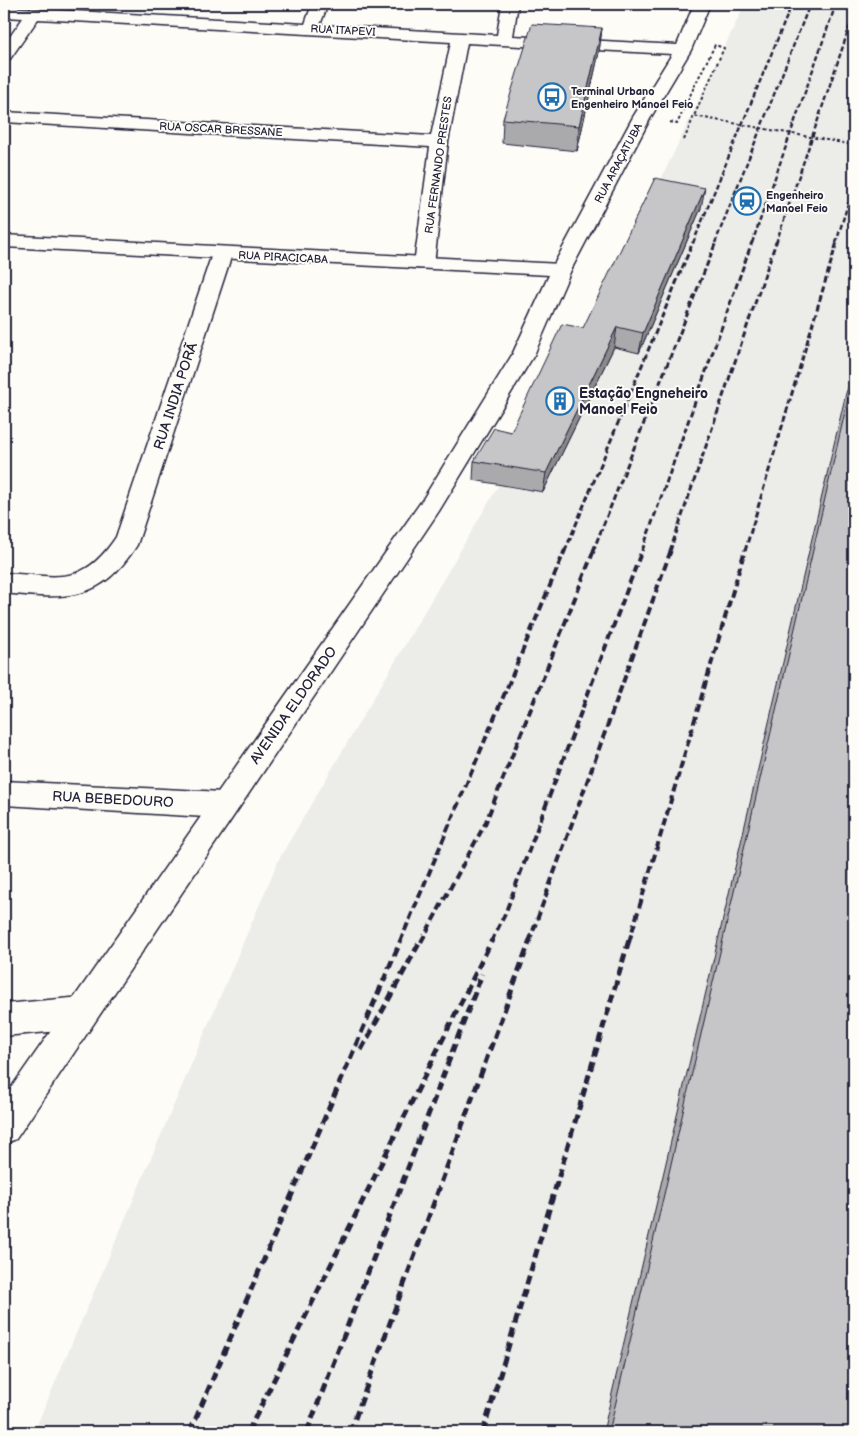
<svg xmlns="http://www.w3.org/2000/svg" width="858" height="1436" font-family="'Balsamiq Sans',sans-serif">
<style>
.built{fill:#ecece9}
.lines{fill:none;stroke-linecap:round;stroke-linejoin:round}
.minor-casing{stroke:#22223b;stroke-width:3}
.tertiary-casing{stroke:#22223b;stroke-width:3}
.path{stroke:#22223b;stroke-width:2;stroke-dasharray:3 2.5;stroke-linecap:butt}
.minor{fill:#fdfcf7;fill-rule:evenodd}
.tertiary{fill:#fdfcf7;fill-rule:evenodd}
.rail-far3{stroke:#22223b;stroke-width:2.5;stroke-dasharray:5 2.5;stroke-linecap:butt}
.rail-far2{stroke:#22223b;stroke-width:3;stroke-dasharray:6 3;stroke-linecap:butt}
.rail-far1{stroke:#22223b;stroke-width:4;stroke-dasharray:8 4;stroke-linecap:butt}
.rail{stroke:#22223b;stroke-width:5;stroke-dasharray:9 5;stroke-linecap:butt}
.path-bridge{stroke:#22223b;stroke-width:2;stroke-dasharray:3 2.5;stroke-linecap:butt}
.wall{fill:#aaaaac;stroke:#22223b}
.shaded-wall{fill:#8b8b8c;stroke:#22223b}
.building{fill:#c6c6c8;stroke:#22223b}
.labels{text-anchor:middle;stroke-width:4;stroke-linejoin:round;paint-order:stroke}
.far-street-label{font-size:11px;fill:#22223b;stroke:#fdfcf7}
.far-poi-label{font-size:11px;font-weight:bold;fill:#22223b;stroke:#fdfcf7;text-anchor:start}
.poi-label{font-size:14px;font-weight:bold;fill:#22223b;stroke:#fdfcf7;text-anchor:start}
.street-label{font-size:14px;fill:#22223b;stroke:#fdfcf7}
</style>
<rect width="100%" height="100%" fill="#fdfcf7"/>
<filter id="ink" filterUnits="userSpaceOnUse"><feTurbulence type="fractalNoise" baseFrequency=".02" numOctaves="2"/><feDisplacementMap in="SourceGraphic" scale="10" xChannelSelector="R" yChannelSelector="G"/><feConvolveMatrix kernelMatrix="1 2 1 2 8 2 1 2 1" color-interpolation-filters="sRGB"/></filter>
<g filter="url(#ink)">
<path class="built" d="M 745,4 L 854,4 L 854,1432 L 34,1432 L 279,859 L 584,340 Z"/>
<g class="lines">
<g class="minor-casing">
<path id="minor" d="M 312,4 L 328,4 L 320,25 L 497,35 L 502,4 L 518,4 L 513,36 L 677,45 L 694,4 L 710,4 L 691,50 L 651,117 L 571,270 L 568,274 L 554,274 L 551,270 L 633,117 L 672,54 L 467,43 L 448,142 L 434,264 L 431,268 L 417,268 L 414,264 L 430,147 L 4,122 L 4,112 L 431,136 L 451,42 L 38,19 L 10,59 L 4,61 L 4,45 L 23,18 L 4,17 L 4,7 L 305,24 Z
M 222,248 L 229,250 L 232,254 L 137,545 C 100,603 66,599 4,593 L 4,573 C 58,576 82,588 116,537 L 212,254 L 215,250 Z
M 4,781 L 223,792 L 233,796 L 237,805 L 233,814 L 223,818 L 4,805 Z
M 82,997 L 93,1002 L 98,1013 L 93,1024 L 82,1029 L 4,1036 L 4,1004 Z"/>
</g>
<g class="tertiary-casing">
<path id="tertiary" d="M 4,235 L 561,264 L 568,266 L 571,270 L 534,355 L 439,511 L 16,1139 L 4,1144 L 4,1098 L 423,499 L 512,355 L 549,275 L 4,247 Z"/>
</g>
<path class="path" d="M 670,122 L 677,124 L 694,87
M 684,140 L 694,116"/>
<use href="#minor" class="minor"/>
<use href="#tertiary" class="tertiary"/>
<path class="rail-far3" d="M 693,243 L 792,4
M 715,243 L 810,4
M 752,243 L 836,4
M 776,243 L 854,14
M 836,243 L 854,184"/>
<path class="rail-far2" d="M 565,551 L 693,242
M 593,551 L 716,242
M 642,551 L 752,242
M 670,551 L 776,242
M 745,551 L 837,242"/>
<path class="rail-far1" d="M 400,942 L 565,550
M 421,942 L 485,824 L 594,550
M 491,942 L 505,914 L 642,550
M 529,942 L 671,550
M 629,942 L 745,550"/>
<path class="rail" d="M 361,1050 L 421,940
M 190,1432 L 401,940
M 248,1432 L 492,940
M 307,1432 L 482,974
M 350,1432 L 530,940
M 483,1432 L 629,940"/>
<path class="path-bridge" d="M 694,87 L 715,45 L 724,48 L 694,116 L 854,145"/>
</g>
<path class="wall" d="M 602,28 L 599,52 L 577,151 L 502,143 L 503,119 Z
M 701,208 L 639,353 L 614,347 L 543,492 L 473,480 L 474,461 L 511,432 L 583,328 Z
M 854,373 L 854,1432 L 603,1432 L 846,393 Z"/>
<path class="shaded-wall" d="M 602,28 L 599,52 L 577,151 L 579,126 Z
M 705,188 L 701,208 L 639,353 L 643,333 Z
M 617,327 L 614,347 L 543,492 L 546,473 Z"/>
<path class="building" d="M 532,24 L 602,28 L 579,126 L 503,119 Z
M 655,178 L 705,188 L 643,333 L 617,327 L 546,473 L 474,461 L 494,428 L 511,432 L 562,324 L 583,328 Z
M 854,374 L 854,1432 L 609,1432 L 854,373 Z"/>
</g>
<defs>
<g id="bus-ring" transform="scale(1.4375)"><circle r="9.5" fill="#fdfcf7" stroke="#1f6fb2" stroke-width="1.5"/><path d="M-5-6H5V4H4V6H2V4H-2V6H-4V4H-5ZM-3.5-4V0h7V-4ZM-3.5 1.2v1.5H-2V1.2ZM2 1.2v1.5H3.5V1.2Z" fill="#1f6fb2"/></g>
<g id="station-ring" transform="scale(1.4375)"><circle r="9.5" fill="#fdfcf7" stroke="#1f6fb2" stroke-width="1.5"/><path d="M-3-6H3Q5-6 5-4V2Q5 4 3 4L4.5 6H3L1.5 4h-3L-3 6H-4.5L-3 4Q-5 4-5 2V-4Q-5-6-3-6ZM-3.5-4v3h7v-3ZM-3.5 1v1.5H-2V1ZM2 1v1.5H3.5V1Z" fill="#1f6fb2"/></g>
<g id="building-ring" transform="scale(1.4375)"><circle r="9.5" fill="#fdfcf7" stroke="#1f6fb2" stroke-width="1.5"/><path d="M-4-6H4V6H1V3H-1V6H-4ZM-2.5-4.3h1.7v1.8h-1.7ZM.8-4.3h1.7v1.8H.8ZM-2.5-1h1.7V.8h-1.7ZM.8-1h1.7V.8H.8Z" fill="#1f6fb2"/></g>
</defs>
<g fill-rule="evenodd">
<use href="#bus-ring" x="552" y="97"/>
<use href="#station-ring" x="747" y="201"/>
<use href="#building-ring" x="560" y="401"/>
</g>
<g class="labels">
<g class="far-street-label">
<text transform="translate(343 30) rotate(3)" y="4">RUA ITAPEVI</text>
<text transform="translate(221 129) rotate(3)" y="4">RUA OSCAR BRESSANE</text>
<text transform="translate(618 163) rotate(-62)" y="4">RUA ARAÇATUBA</text>
<text transform="translate(438 165) rotate(-82)" y="4">RUA FERNANDO PRESTES</text>
<text transform="translate(283 257) rotate(3)" y="4">RUA PIRACICABA</text>
</g>
<g class="far-poi-label">
<text x="571" y="95">Terminal Urbano<tspan x="571" dy="13">Engenheiro Manoel Feio</tspan></text>
<text x="766" y="199">Engenheiro<tspan x="766" dy="13">Manoel Feio</tspan></text>
</g>
<g class="poi-label">
<text x="579" y="398">Estação Engneheiro<tspan x="579" dy="16">Manoel Feio</tspan></text>
</g>
<g class="street-label">
<text transform="translate(175 396) rotate(-72)" y="5">RUA INDIA PORÃ</text>
<text transform="translate(293 705) rotate(-55)" y="5">AVENIDA ELDORADO</text>
<text transform="translate(113 799) rotate(3)" y="5">RUA BEBEDOURO</text>
</g>
</g>
<rect width="858" height="1436" fill="none" stroke="#fdfcf7" stroke-width="20"/>
<rect x="10" y="10" width="838" height="1416" fill="none" stroke="#22223b" stroke-width="2" filter="url(#ink)"/>
</svg>
